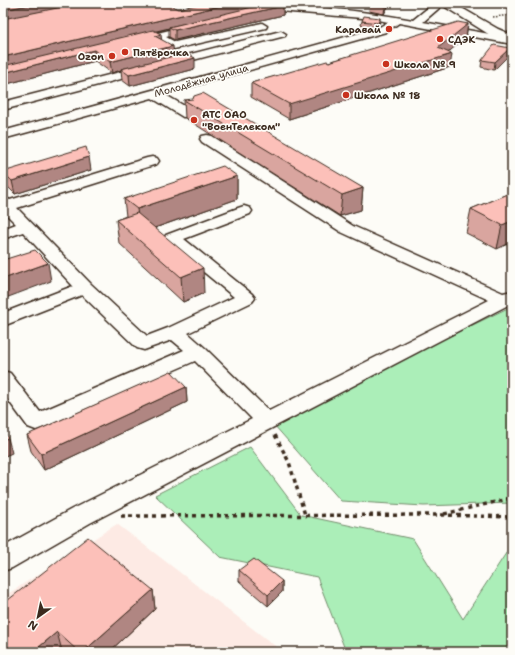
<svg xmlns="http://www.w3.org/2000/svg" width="515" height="655" font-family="'Shantell Sans',sans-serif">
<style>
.built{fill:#fdeae4}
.green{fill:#abeeb8;stroke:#738c6b}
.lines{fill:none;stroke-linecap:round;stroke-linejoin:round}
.minor-casing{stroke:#3b2a1e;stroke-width:3}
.major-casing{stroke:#3b2a1e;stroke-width:3}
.path-far1{stroke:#3b2a1e;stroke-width:1.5;stroke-dasharray:1.5 1.5;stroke-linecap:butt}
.path{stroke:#3b2a1e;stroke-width:3.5;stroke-dasharray:4 4;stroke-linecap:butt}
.minor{fill:#fdfcf7;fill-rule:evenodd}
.major{fill:#fdfcf7;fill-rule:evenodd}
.wall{fill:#d9a59f;stroke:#3b2a1e}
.shaded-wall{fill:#b08682;stroke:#3b2a1e}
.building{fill:#fcc0b9;stroke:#3b2a1e}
.poi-dot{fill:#c8321e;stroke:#fdfcf7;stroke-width:1.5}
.labels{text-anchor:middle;stroke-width:3.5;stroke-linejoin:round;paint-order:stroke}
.far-poi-label{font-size:10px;font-weight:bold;fill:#3b2a1e;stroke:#fdfcf7;text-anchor:start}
.far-street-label{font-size:10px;fill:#3b2a1e;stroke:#fdfcf7}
</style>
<rect width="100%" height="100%" fill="#fdfcf7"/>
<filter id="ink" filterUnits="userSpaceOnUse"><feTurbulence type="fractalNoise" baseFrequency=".025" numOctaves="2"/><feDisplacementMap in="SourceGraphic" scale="8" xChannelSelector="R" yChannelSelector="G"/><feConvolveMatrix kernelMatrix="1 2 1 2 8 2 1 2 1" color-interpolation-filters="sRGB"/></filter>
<g filter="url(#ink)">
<path class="built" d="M 117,524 L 283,652 L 3,652 L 3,597 Z"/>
<path class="green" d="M 512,306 L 512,503 L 424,506 L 341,501 L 274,425 L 429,346 Z
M 250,447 L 301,515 L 413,539 L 463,619 L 512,544 L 512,652 L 346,652 L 317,577 L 220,557 L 155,495 Z"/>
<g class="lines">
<g class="minor-casing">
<path id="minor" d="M 214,3 C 280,3 348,8 413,20 L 434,3 L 445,3 L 423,22 L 512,38 L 512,44 L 399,23 L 386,32 L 164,94 L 193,111 L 194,114 L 193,117 L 183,117 L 152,98 L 3,139 L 3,131 L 378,28 L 388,22 L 374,19 L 219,6 Z
M 262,23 L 267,26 L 266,28 L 174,49 L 155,40 L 137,44 L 132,41 L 133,39 L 194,24 L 199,27 L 198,29 L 166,37 L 175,42 Z
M 281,31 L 286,34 L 285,36 L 3,110 L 3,102 Z
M 207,135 L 212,136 L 353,226 L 503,293 L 512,291 L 512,303 L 90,523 L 12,568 L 3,571 L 3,547 L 72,509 L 252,419 L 195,361 L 44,427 L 36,430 L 28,427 L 3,393 L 3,371 L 10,373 L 40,412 L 184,350 L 172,340 L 144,350 L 137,348 L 82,295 L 3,326 L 3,313 L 73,286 L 23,232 L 3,239 L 3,229 L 16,224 L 3,211 L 3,197 L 10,200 L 147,158 L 152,157 L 157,158 L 159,161 L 157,164 L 17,208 L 91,284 L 147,336 L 168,328 L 234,297 L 166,241 L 164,238 L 166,235 L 238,208 L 244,206 L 250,208 L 252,211 L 250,214 L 184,239 L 252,294 L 255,298 L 252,302 L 188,333 L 205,348 L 269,411 L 489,300 L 341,232 L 202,142 L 200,139 L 202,136 Z"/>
</g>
<g class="major-casing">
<path id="major" d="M 439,3 L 453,3 L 498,29 L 512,35 L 512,44 L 490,35 Z"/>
</g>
<path class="path-far1" d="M 499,3 L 512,11
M 493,17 L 512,15"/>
<path class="path" d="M 275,435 L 289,462 L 305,515
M 444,514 L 512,498
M 121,516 L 441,515 L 512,517"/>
<use href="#minor" class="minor"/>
<use href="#major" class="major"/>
</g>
<path class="wall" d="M 3,3 L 178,9 L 246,8 L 283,6 L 283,15 L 175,40 L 169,37 L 169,28 L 156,32 L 174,56 L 195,69 L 130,86 L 122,80 L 121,70 L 112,73 L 95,61 L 3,85 Z
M 370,3 L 390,3 L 384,14 L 369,11 Z
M 362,21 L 380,22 L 377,27 L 361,25 Z
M 468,24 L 466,37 L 448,52 L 450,67 L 289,119 L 251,97 L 251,83 Z
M 508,56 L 494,70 L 481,67 L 482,60 Z
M 184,100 L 363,188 L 361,210 L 340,216 L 185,118 Z
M 91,170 L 15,194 L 5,184 L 3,173 L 3,171 Z
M 237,176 L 237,199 L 155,228 L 204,293 L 183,302 L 119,243 L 116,220 L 126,216 L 124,199 Z
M 512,192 L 497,249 L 466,233 L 471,209 Z
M 186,387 L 187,402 L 44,470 L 31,451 L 27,435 Z
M 239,570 L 282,581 L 282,592 L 268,606 L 239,581 Z
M 153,590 L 155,609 L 109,652 L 63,652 L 62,651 L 62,652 L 3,652 Z"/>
<path class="shaded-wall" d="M 39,3 L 87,3 L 3,20 L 3,10 Z
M 233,3 L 246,3 L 246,10 L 169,27 L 169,28 L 3,68 L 3,57 Z
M 385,3 L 390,3 L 384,14 L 385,4 Z
M 283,6 L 283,15 L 175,40 L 175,30 Z
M 380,18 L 380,22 L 377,27 L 378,23 Z
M 468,24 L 466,37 L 443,57 L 452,54 L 450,67 L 289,119 L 289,104 Z
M 161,34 L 162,45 L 155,36 Z
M 173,46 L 174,57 L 121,69 L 121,70 L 112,73 L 110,62 Z
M 510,48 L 508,56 L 494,70 L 495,62 Z
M 94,50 L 95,61 L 3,85 L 3,73 Z
M 195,58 L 195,69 L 130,86 L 129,75 Z
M 89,157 L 91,170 L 15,194 L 12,181 Z
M 237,176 L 237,199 L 140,233 L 137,209 Z
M 363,188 L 361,210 L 340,216 L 342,195 Z
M 512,221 L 512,242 L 497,249 L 502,225 Z
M 48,263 L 51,281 L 3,299 L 3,279 Z
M 203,268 L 204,293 L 183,302 L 181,277 Z
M 186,387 L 187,402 L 44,470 L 41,454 Z
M 8,438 L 12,453 L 3,457 L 3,440 Z
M 282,581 L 282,592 L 268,606 L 268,595 Z
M 153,590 L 155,609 L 109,652 L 83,652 Z
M 57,632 L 62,651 L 62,652 L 33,652 Z"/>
<path class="building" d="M 3,3 L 39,3 L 3,10 Z
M 82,3 L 166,3 L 178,9 L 204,3 L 233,3 L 3,57 L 3,19 Z
M 262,3 L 277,3 L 283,6 L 175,30 L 169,27 L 261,5 Z
M 364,16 L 380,18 L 378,23 L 362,21 Z
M 458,22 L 468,24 L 438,48 L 452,54 L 289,104 L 251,83 L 327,61 L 329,62 Z
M 153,30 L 161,34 L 155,36 L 173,46 L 110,62 L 94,50 L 3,73 L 3,66 Z
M 494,45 L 510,48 L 495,62 L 482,60 Z
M 186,53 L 195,58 L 129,75 L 121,69 Z
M 203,93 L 363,188 L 342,195 L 184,100 L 193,99 L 194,96 Z
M 86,147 L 89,157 L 12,181 L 3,172 Z
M 223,166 L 237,176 L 137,209 L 124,199 Z
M 512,192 L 512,221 L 502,225 L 471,209 Z
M 137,213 L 203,268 L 181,277 L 116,220 Z
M 35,250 L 48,263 L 3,279 L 3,260 Z
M 171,371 L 186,387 L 41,454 L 27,435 Z
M 3,431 L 8,438 L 3,440 Z
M 88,537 L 153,590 L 83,652 L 79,652 L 57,632 L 33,652 L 3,652 L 3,604 Z
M 254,559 L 282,581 L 268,595 L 239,570 Z
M 221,648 L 226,652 L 218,652 Z"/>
</g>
<g class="poi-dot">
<circle cx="389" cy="29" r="4"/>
<circle cx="440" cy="39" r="4"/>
<circle cx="125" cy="52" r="4"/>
<circle cx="112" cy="56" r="4"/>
<circle cx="386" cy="64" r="4"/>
<circle cx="346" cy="95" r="4"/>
<circle cx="194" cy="120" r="4"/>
</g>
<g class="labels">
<g class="far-poi-label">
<text x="381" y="33" text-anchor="end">Каравай</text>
<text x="448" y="43">СДЭК</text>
<text x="133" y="56">Пятёрочка</text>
<text x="104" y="60" text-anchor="end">Ozon</text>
<text x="394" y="68">Школа № 9</text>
<text x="354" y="99">Школа № 18</text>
<text x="202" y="118">АТС ОАО<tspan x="202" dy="12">"ВоенТелеком"</tspan></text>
</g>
<g class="far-street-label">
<text transform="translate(201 80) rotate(-16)" y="4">Молодёжная улица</text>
</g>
</g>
<rect width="515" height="655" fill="none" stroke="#fdfcf7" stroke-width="16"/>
<rect x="8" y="8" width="499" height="639" fill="none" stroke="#3b2a1e" stroke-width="1.5" filter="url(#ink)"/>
<g transform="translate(38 617) rotate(213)" stroke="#fdfcf7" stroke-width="3" paint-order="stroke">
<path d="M0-3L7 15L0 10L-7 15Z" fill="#3b2a1e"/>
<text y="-6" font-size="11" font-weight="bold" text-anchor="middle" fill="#3b2a1e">N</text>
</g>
</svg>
